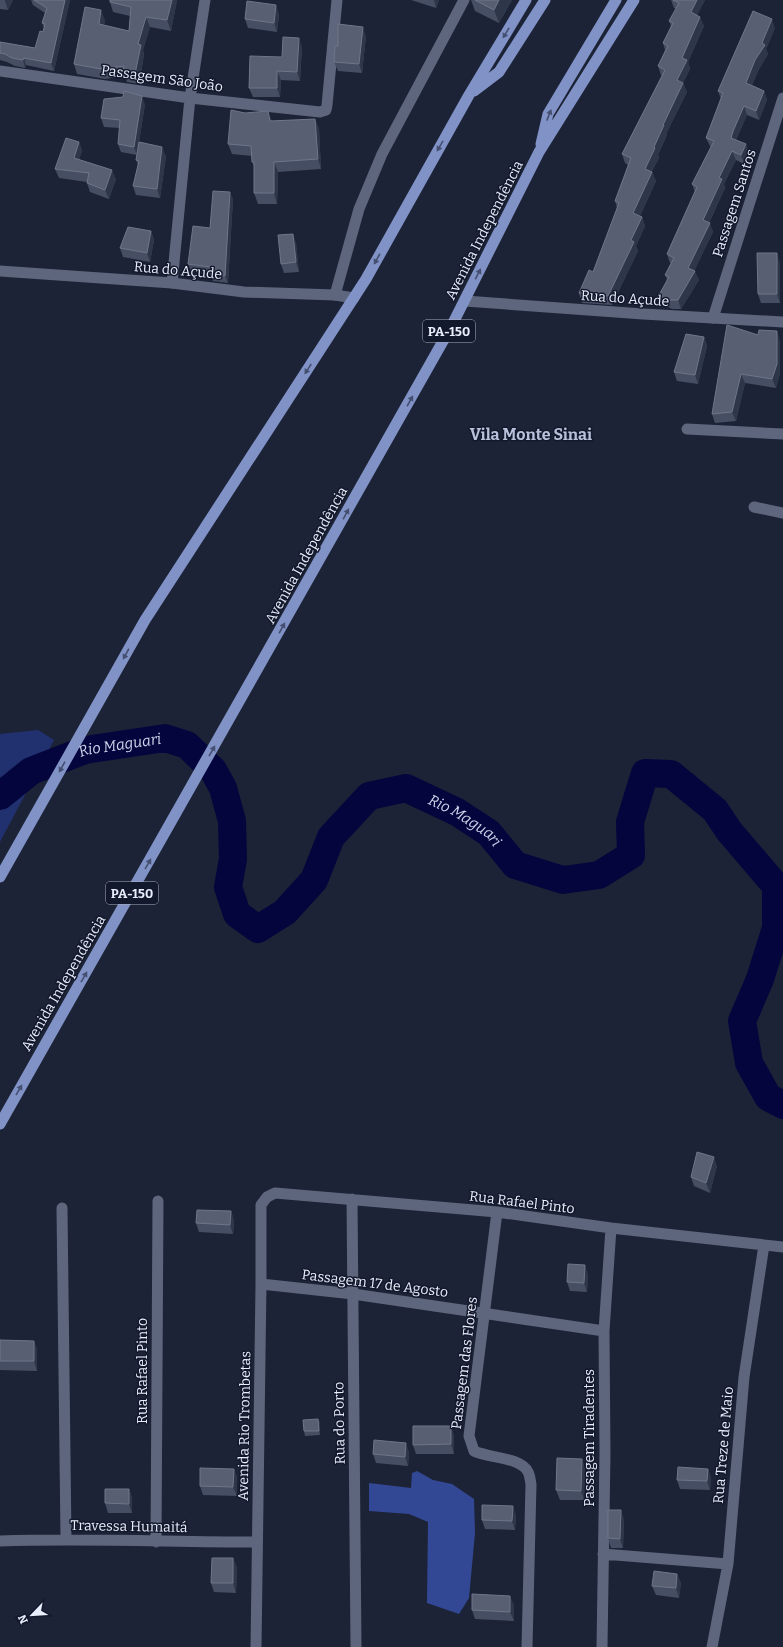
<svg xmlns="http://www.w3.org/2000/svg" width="783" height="1647" font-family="Bitter,serif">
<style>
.green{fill:#213170}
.forest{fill:#334894}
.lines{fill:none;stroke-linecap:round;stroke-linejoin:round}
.river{stroke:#04053d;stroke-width:28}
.minor{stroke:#5e667d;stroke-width:11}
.tertiary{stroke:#5e667d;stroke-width:11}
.primary{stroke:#8192c6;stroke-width:11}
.wall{fill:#464e63}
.shaded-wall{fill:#2e364a}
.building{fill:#585f73;stroke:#6e7688}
.oneway{fill:#444f71}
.labels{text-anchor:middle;stroke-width:3;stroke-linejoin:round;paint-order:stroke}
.shield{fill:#13192c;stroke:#a9aebe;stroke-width:1}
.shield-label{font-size:13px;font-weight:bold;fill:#e9eefc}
.street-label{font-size:14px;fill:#e9eefc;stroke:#13192c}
.water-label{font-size:15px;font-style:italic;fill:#cdd5eb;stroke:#13192c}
.quarter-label{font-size:16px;font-weight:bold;fill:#b7c1da;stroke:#13192c}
</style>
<rect width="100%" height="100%" fill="#1c2336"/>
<path class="green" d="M 38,730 L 54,740 L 0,842 L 0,734 Z"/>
<path class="forest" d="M 417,1471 L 433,1480 L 452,1484 L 474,1499 L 475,1533 L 469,1598 L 459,1614 L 427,1603 L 428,1522 L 409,1514 L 369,1511 L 369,1483 L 411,1488 L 412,1473 Z"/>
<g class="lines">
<path class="river" id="s1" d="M 0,796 L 31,771 L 85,750 L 165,738 L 187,745 L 213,770 L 223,788 L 232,821 L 233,859 L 228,887 L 237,914 L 258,929 L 285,912 L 314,880 L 331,837 L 369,796 L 406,788 L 457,812 L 489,833 L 515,865 L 563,880 L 599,875 L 631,855 L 630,822 L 645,773 L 671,774 L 715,810 L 729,831 L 776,886 L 776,928 L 760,979 L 742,1021 L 749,1063 L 768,1097 L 783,1105"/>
<path class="minor" d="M 0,71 L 190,98 L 320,112 L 326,110 L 327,105 L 337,0
M 172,283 L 190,98 L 205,0
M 335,295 L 359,209 L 382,154 L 464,0
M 713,318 L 783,98
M 687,429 L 783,434
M 754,507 L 783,513
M 352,1199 L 356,1647
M 62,1208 L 66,1539
M 497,1212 L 469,1436 L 474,1451 C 488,1458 521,1457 528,1472 C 530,1475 530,1480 531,1484 L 527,1647
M 261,1284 L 353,1294 L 604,1331
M 0,1541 C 85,1538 171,1542 257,1542
M 156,1542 L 158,1201
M 603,1554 L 728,1564
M 256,1647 L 261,1284 L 261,1205 L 267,1197 L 275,1193 L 497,1212 L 611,1228 L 783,1247
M 602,1647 L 605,1453 L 604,1331 L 611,1228
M 712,1647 L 728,1564 L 744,1377 L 764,1245"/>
<path class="tertiary" d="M 0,271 L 172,283 L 244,292 L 335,295 L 354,298
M 465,301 L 643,314 L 783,322"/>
<path class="primary" d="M 474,91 L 499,72 L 545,0
M 541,144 L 548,114 L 616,0
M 0,877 L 145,620 L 366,279 L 469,95 L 526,0
M 0,1124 L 451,327 L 539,152 L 634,0"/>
</g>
<path class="wall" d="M 0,0 L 13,0 L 8,10 L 0,9 Z
M 31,0 L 70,0 L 54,71 L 26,65 L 25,68 L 15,66 L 7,62 L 0,60 L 0,42 L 35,48 L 44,28 L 42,23 L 45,13 L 33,5 Z
M 177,0 L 171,31 L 150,27 L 143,50 L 144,55 L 139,84 L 127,82 L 125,76 L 105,79 L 77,74 L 74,64 L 105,20 L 104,25 L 129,31 L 130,16 L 113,12 L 110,2 Z
M 411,0 L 439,0 L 436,8 Z
M 471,0 L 512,0 L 499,23 L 475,11 Z
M 671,0 L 705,0 L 697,15 L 704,26 L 688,62 L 690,69 L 683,83 L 687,92 L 667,132 L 667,135 L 658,155 L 659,158 L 652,171 L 652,172 L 656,181 L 640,216 L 642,217 L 645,226 L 636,246 L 638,251 L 612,305 L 582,303 L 579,293 L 593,272 L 617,208 L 615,201 L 628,165 L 625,163 L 622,154 L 662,76 L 661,75 L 658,66 L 665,50 L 663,43 L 671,26 L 669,21 L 676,9 L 674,8 Z
M 279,14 L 277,32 L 248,28 L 245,19 Z
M 775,28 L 766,49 L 768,54 L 759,69 L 752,85 L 764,91 L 767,100 L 759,120 L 747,115 L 736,140 L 749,153 L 744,164 L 736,160 L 724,184 L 725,188 L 709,223 L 713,232 L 694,271 L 699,280 L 681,309 L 672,309 L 662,304 L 659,295 L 667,280 L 665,275 L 671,263 L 670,263 L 667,254 L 695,192 L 692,184 L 711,147 L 710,146 L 706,138 L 721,99 L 718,91 Z
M 366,36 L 362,73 L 338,71 L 334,62 L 338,46 Z
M 302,47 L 300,81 L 281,80 L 280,97 L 253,97 L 249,88 L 282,57 Z
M 145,104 L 137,155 L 121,152 L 118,144 L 120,128 L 104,127 L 101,118 Z
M 315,119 L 319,129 L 321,169 L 278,172 L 277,204 L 258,204 L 254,193 L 254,166 L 252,162 L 252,156 L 232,154 L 228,144 L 272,121 Z
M 79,142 L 82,151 L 79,159 L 116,179 L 109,199 L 90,192 L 87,183 L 87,182 L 59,178 L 55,169 Z
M 166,156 L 160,198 L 136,195 L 133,186 L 138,165 L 136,160 Z
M 233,199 L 228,283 L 213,281 L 210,274 L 191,271 L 188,264 L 210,228 Z
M 151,231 L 154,240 L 150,262 L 123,257 L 120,248 Z
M 296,243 L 299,272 L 284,273 L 281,264 Z
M 780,263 L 780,303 L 761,303 L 758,294 Z
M 758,335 L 780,341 L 780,373 L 776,388 L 745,383 L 736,421 L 715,423 L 712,414 Z
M 704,337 L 707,346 L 698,384 L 677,381 L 674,372 Z
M 717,1166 L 710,1193 L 694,1186 L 691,1177 Z
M 231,1211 L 234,1221 L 233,1234 L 199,1232 L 196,1223 Z
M 588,1274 L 587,1292 L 570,1291 L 567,1282 Z
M 0,1340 L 34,1341 L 37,1350 L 37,1371 L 0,1370 Z
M 318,1419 L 320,1423 L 320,1435 L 305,1436 L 304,1431 Z
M 454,1435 L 454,1454 L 416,1454 L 413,1445 Z
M 409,1452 L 408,1466 L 376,1463 L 373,1454 Z
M 585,1468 L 584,1500 L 560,1500 L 556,1490 Z
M 234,1469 L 237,1478 L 237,1496 L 203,1495 L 200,1486 Z
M 708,1469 L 711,1478 L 710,1490 L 680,1489 L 677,1480 Z
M 129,1489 L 132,1498 L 132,1513 L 108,1513 L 105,1503 Z
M 516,1515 L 515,1530 L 485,1529 L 482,1520 Z
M 624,1519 L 623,1548 L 611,1548 L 608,1538 Z
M 233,1558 L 237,1568 L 236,1593 L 214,1592 L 211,1583 Z
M 677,1574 L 681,1583 L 679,1598 L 656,1595 L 652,1586 Z
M 514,1605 L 514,1621 L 475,1619 L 472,1610 Z"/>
<path class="shaded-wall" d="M 5,0 L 13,0 L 8,10 L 5,1 Z
M 65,0 L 70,0 L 54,71 L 51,63 Z
M 172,0 L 177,0 L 171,31 L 167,20 Z
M 434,0 L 439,0 L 436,8 Z
M 499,0 L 512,0 L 499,23 L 494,10 Z
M 697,0 L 705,0 L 694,21 L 691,12 Z
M 276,5 L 279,14 L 277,32 L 274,23 Z
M 101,10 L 105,20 L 103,34 L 99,24 Z
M 146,17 L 150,27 L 143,50 L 144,55 L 139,84 L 135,74 L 138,44 Z
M 700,17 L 704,26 L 688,62 L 690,69 L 680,89 L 677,80 L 682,58 Z
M 772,19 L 775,28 L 766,49 L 768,54 L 759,69 L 749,91 L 746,83 Z
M 363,27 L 366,36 L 362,73 L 359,64 Z
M 299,38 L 302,47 L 300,81 L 297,72 Z
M 24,58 L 26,65 L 25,68 L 23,60 Z
M 277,71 L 281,80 L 280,97 L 277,88 Z
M 683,83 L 687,92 L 667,132 L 667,135 L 658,155 L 659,158 L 648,178 L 645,169 L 663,125 Z
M 764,91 L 767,100 L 759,120 L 756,111 Z
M 142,96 L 145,104 L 137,155 L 134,147 Z
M 744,106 L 747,115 L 736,140 L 731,138 Z
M 268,111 L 272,121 L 270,121 Z
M 315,119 L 319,129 L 321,169 L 318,159 Z
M 79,142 L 82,151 L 77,167 L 74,158 Z
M 746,144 L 749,153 L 744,164 L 741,155 Z
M 162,147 L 166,156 L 160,198 L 157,189 Z
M 732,151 L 736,160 L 724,184 L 725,188 L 706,229 L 703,220 L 719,178 Z
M 274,162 L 278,172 L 277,204 L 274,193 Z
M 112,170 L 116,179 L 109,199 L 105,190 Z
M 652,172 L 656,181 L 637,222 L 633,213 Z
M 230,192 L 233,199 L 228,283 L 225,276 Z
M 642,217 L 645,226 L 636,246 L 638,251 L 612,305 L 608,296 L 631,240 Z
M 710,223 L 713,232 L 692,276 L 688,268 Z
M 151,231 L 154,240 L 150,262 L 147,253 Z
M 293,234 L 296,243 L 299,272 L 296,262 Z
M 777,253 L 780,263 L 780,303 L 777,294 Z
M 695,271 L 699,280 L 681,309 L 678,300 Z
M 777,331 L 780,341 L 780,373 L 776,388 L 772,379 Z
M 704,337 L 707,346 L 698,384 L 695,375 Z
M 741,374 L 745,383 L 736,421 L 732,412 Z
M 714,1157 L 717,1166 L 710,1193 L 706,1183 Z
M 231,1211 L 234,1221 L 233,1234 L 230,1225 Z
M 585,1265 L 588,1274 L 587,1292 L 584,1283 Z
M 34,1341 L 37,1350 L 37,1371 L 34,1361 Z
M 318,1419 L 320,1423 L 320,1435 L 319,1431 Z
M 451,1426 L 454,1435 L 454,1454 L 451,1444 Z
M 406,1443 L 409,1452 L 408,1466 L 405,1457 Z
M 582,1459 L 585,1468 L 584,1500 L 581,1491 Z
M 234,1469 L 237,1478 L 237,1496 L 233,1487 Z
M 708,1469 L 711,1478 L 710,1490 L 707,1481 Z
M 129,1489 L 132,1498 L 132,1513 L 129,1504 Z
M 513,1506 L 516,1515 L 515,1530 L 512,1521 Z
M 621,1510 L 624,1519 L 623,1548 L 620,1539 Z
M 233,1558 L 237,1568 L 236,1593 L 233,1583 Z
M 677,1574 L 681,1583 L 679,1598 L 676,1588 Z
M 510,1596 L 514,1605 L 514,1621 L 510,1612 Z"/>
<path class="building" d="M 34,0 L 65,0 L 51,63 L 24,58 L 23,60 L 12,58 L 5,54 L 0,53 L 0,42 L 35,48 L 40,31 L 43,32 L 45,24 L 42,23 L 47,8 Z
M 110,0 L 172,0 L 167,20 L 146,17 L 138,44 L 141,45 L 135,74 L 123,72 L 124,66 L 101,69 L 74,64 L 85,7 L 101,10 L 99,24 L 129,31 L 131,7 L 110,2 Z
M 475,0 L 499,0 L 494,10 Z
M 673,0 L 697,0 L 691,12 L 700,17 L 682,58 L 687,60 L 677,80 L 683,83 L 663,125 L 664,125 L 654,147 L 655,148 L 645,169 L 652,172 L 633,213 L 642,217 L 631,240 L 634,242 L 608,296 L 579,293 L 589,270 L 593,272 L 619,203 L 615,201 L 631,158 L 622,154 L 665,70 L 658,66 L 668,46 L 663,43 L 673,23 L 669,21 L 679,3 Z
M 247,1 L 276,5 L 274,23 L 245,19 Z
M 753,11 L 772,19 L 762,43 L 765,45 L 755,60 L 746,83 L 764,91 L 756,111 L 744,106 L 733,131 L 731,138 L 746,144 L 741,155 L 732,151 L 719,178 L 722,179 L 703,220 L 710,223 L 688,268 L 695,271 L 678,300 L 668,300 L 659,295 L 669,277 L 665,275 L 674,258 L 667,254 L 697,187 L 692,184 L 714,141 L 706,138 L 723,93 L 718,91 Z
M 338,24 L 363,27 L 359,64 L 334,62 L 335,46 L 338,46 Z
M 283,37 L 299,38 L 297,72 L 277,71 L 277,88 L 249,88 L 250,56 L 282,57 Z
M 124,91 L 142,96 L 134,147 L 118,144 L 120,120 L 101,118 L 104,99 L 123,97 Z
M 231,110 L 245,113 L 268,111 L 270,121 L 315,119 L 318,159 L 274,162 L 274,193 L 254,193 L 254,162 L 252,162 L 251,146 L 228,144 Z
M 66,138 L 79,142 L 74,158 L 112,170 L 105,190 L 87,183 L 89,173 L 55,169 Z
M 139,142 L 162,147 L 157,189 L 133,186 L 139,161 L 136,160 Z
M 213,191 L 230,192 L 225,276 L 210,274 L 210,267 L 188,264 L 193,226 L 210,228 Z
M 128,227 L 151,231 L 147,253 L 120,248 Z
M 293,234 L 296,262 L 281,264 L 278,235 Z
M 757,253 L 777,253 L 777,294 L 758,294 Z
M 727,325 L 758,335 L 759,330 L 777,331 L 777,364 L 772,379 L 741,374 L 732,412 L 712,414 Z
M 686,334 L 704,337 L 695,375 L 674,372 Z
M 697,1152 L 714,1157 L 706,1183 L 691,1177 Z
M 197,1210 L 231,1211 L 230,1225 L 196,1223 Z
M 568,1264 L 585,1265 L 584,1283 L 567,1282 Z
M 0,1340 L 34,1341 L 34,1361 L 0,1361 Z
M 318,1419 L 319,1431 L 304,1431 L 303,1420 Z
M 413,1426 L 451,1426 L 451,1444 L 413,1445 Z
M 374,1440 L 406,1443 L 405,1457 L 373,1454 Z
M 557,1458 L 582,1459 L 581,1491 L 556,1490 Z
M 678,1467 L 708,1469 L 707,1481 L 677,1480 Z
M 200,1468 L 234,1469 L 233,1487 L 200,1486 Z
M 105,1489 L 129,1489 L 129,1504 L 105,1503 Z
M 482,1505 L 513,1506 L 512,1521 L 482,1520 Z
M 608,1510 L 621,1510 L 620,1539 L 608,1538 Z
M 212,1558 L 233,1558 L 233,1583 L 211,1583 Z
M 654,1571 L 677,1574 L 676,1588 L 652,1586 Z
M 472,1594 L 510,1596 L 510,1612 L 472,1610 Z"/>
<defs><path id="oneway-solid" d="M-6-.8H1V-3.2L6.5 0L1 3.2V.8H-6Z"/></defs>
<g class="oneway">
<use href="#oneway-solid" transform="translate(506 33) rotate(121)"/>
<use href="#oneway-solid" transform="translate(549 115) rotate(-69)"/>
<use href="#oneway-solid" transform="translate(440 146) rotate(120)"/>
<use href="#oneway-solid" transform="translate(377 259) rotate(119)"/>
<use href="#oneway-solid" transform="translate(478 274) rotate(-63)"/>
<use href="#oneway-solid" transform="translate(308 369) rotate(123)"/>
<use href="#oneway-solid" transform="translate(410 401) rotate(-61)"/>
<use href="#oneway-solid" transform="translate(346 514) rotate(-61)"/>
<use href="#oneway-solid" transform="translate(282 628) rotate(-61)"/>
<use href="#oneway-solid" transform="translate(126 654) rotate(119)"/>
<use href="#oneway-solid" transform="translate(212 751) rotate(-60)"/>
<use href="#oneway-solid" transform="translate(62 767) rotate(119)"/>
<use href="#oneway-solid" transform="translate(148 864) rotate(-60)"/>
<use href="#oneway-solid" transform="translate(84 977) rotate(-60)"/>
<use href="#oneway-solid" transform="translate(19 1090) rotate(-60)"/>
</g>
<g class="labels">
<g class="shield">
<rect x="423" y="320" width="52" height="22" rx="3"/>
<rect x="106" y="882" width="52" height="22" rx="3"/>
</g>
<g class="shield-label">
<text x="449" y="336">PA-150</text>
<text x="132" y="898">PA-150</text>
</g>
<g class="street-label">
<text transform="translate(162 78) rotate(8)" y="5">Passagem São João</text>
<text transform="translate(734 203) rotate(-72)" y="5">Passagem Santos</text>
<text transform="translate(484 230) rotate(-63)" y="5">Avenida Independência</text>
<text transform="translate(178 270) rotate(5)" y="5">Rua do Açude</text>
<text transform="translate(625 298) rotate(4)" y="5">Rua do Açude</text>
<text transform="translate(306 555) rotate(-61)" y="5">Avenida Independência</text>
<text transform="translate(63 983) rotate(-60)" y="5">Avenida Independência</text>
<text transform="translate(522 1202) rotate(7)" y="5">Rua Rafael Pinto</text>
<text transform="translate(375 1283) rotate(7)" y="5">Passagem 17 de Agosto</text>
<text transform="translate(464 1363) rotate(-83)" y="5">Passagem das Flores</text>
<text transform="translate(142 1371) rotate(-90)" y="5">Rua Rafael Pinto</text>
<text transform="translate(339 1423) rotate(-91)" y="5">Rua do Porto</text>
<text transform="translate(244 1426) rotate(-89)" y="5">Avenida Rio Trombetas</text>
<text transform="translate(589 1438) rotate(-90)" y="5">Passagem Tiradentes</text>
<text transform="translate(723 1445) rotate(-85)" y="5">Rua Treze de Maio</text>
<text transform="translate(129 1526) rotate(1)" y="5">Travessa Humaitá</text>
</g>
<g class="water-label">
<text dy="5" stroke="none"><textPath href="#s1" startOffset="133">Rio Maguari</textPath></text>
<text dy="5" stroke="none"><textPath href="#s1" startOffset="696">Rio Maguari</textPath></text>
</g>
<g class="quarter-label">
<text x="531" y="440">Vila Monte Sinai</text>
</g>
</g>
<g transform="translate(32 1615) rotate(245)" stroke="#13192c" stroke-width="3" paint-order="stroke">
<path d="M0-3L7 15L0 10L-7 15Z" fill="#e9eefc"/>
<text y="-6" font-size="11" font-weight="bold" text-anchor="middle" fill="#e9eefc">N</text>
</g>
</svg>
